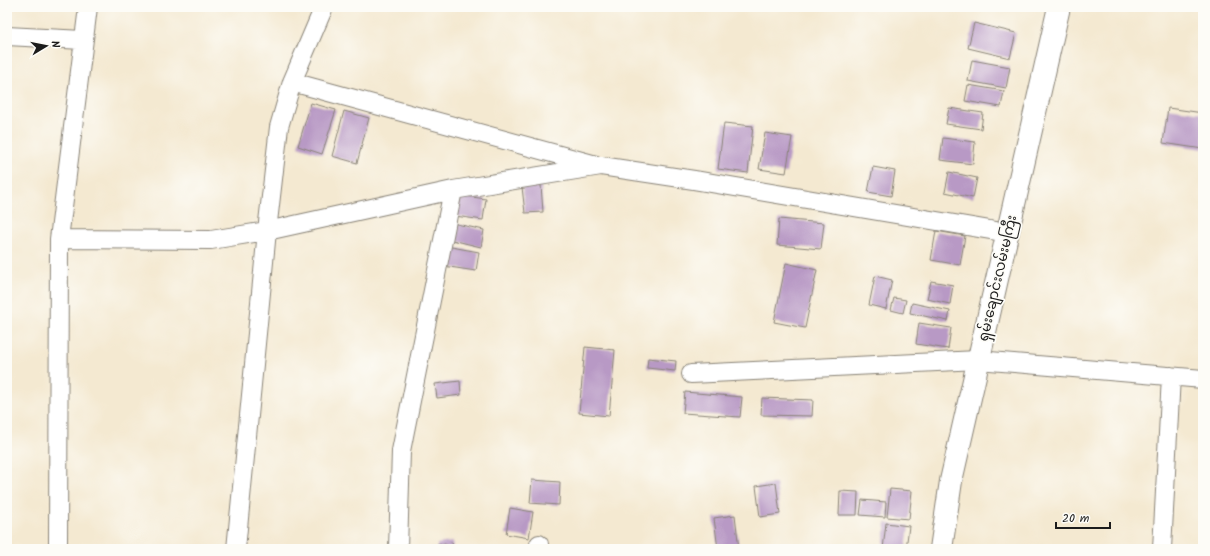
<svg xmlns="http://www.w3.org/2000/svg" width="1210" height="556" font-family="Kalam,'Noto Sans Myanmar',sans-serif">
<style>
.building{fill:#b899c5}
.lines{fill:none;stroke-linecap:round;stroke-linejoin:round}
.minor-casing{stroke:#888276;stroke-width:20}
.major-casing{stroke:#888276;stroke-width:24}
.minor{stroke:#fff;stroke-width:18}
.major{stroke:#fff;stroke-width:22}
.labels{text-anchor:middle;stroke-width:3.5;stroke-linejoin:round;paint-order:stroke}
.street-label{font-size:14px;fill:#1c1c1c;stroke:#fdfcf7}
</style>
<rect width="100%" height="100%" fill="#fdfcf7"/>
<filter id="ink" filterUnits="userSpaceOnUse"><feTurbulence type="fractalNoise" baseFrequency=".025" numOctaves="2"/><feDisplacementMap in="SourceGraphic" scale="8" xChannelSelector="R" yChannelSelector="G"/><feConvolveMatrix kernelMatrix="1 2 1 2 8 2 1 2 1" color-interpolation-filters="sRGB"/></filter>
<filter id="wash" filterUnits="userSpaceOnUse"><feTurbulence type="fractalNoise" baseFrequency=".012" numOctaves="4" result="noise"/><feDisplacementMap in="SourceGraphic" scale="16" xChannelSelector="R" yChannelSelector="G"/><feGaussianBlur stdDeviation="0.9" result="paint"/><feColorMatrix in="noise" values="0 0 0 0 0 0 0 0 0 0 0 0 0 0 0 0 0 1.4 0 .05"/><feComposite in="paint" operator="in"/></filter>
<g filter="url(#wash)">
<rect width="100%" height="100%" fill="#f4e9d1"/>
<g id="blocks">
<path class="building" d="M 974,23 L 1016,33 L 1010,58 L 968,48 Z
M 972,60 L 1010,67 L 1006,88 L 968,81 Z
M 968,85 L 1004,91 L 1001,107 L 965,101 Z
M 311,103 L 336,110 L 322,154 L 298,146 Z
M 949,108 L 983,113 L 981,129 L 946,124 Z
M 1168,108 L 1203,113 L 1203,149 L 1163,143 Z
M 344,111 L 369,118 L 357,163 L 332,156 Z
M 724,123 L 753,126 L 748,173 L 718,169 Z
M 765,133 L 792,137 L 786,173 L 759,169 Z
M 943,138 L 975,142 L 973,164 L 940,160 Z
M 873,167 L 895,171 L 891,196 L 868,192 Z
M 949,172 L 977,178 L 973,198 L 945,192 Z
M 541,185 L 543,212 L 525,213 L 522,187 Z
M 458,195 L 486,199 L 483,220 L 455,216 Z
M 779,219 L 824,223 L 821,249 L 777,245 Z
M 452,223 L 484,230 L 481,247 L 448,239 Z
M 936,231 L 965,236 L 960,265 L 931,260 Z
M 446,246 L 479,252 L 476,271 L 443,266 Z
M 786,263 L 817,270 L 805,328 L 774,322 Z
M 875,276 L 892,280 L 886,309 L 869,305 Z
M 931,281 L 953,285 L 950,304 L 927,299 Z
M 894,298 L 906,300 L 903,313 L 891,310 Z
M 912,303 L 950,311 L 948,321 L 910,313 Z
M 919,323 L 951,328 L 948,349 L 916,344 Z
M 585,347 L 615,350 L 609,416 L 579,413 Z
M 648,358 L 676,361 L 675,371 L 647,368 Z
M 460,381 L 461,395 L 437,398 L 435,384 Z
M 685,392 L 742,397 L 740,417 L 683,413 Z
M 762,398 L 813,400 L 812,416 L 761,415 Z
M 532,480 L 560,482 L 559,505 L 530,503 Z
M 776,483 L 780,514 L 760,517 L 756,486 Z
M 890,489 L 912,491 L 909,519 L 887,517 Z
M 840,491 L 858,492 L 857,515 L 839,515 Z
M 862,500 L 886,502 L 885,517 L 860,515 Z
M 510,508 L 533,512 L 529,538 L 506,534 Z
M 735,515 L 739,549 L 718,549 L 714,518 Z
M 886,523 L 909,526 L 906,549 L 883,549 Z
M 452,542 L 453,549 L 437,549 L 437,544 Z"/>
</g>
</g>
<g filter="url(#ink)">
<use href="#blocks" fill-opacity="0" stroke="#888276" stroke-width="1"/>
<g class="lines">
<g class="minor-casing">
<path id="minor" d="M 7,36 L 83,40
M 292,82 L 596,165
M 59,239 L 211,240 L 267,231 L 453,190 L 601,166 L 694,180 L 1008,233
M 691,374 L 978,360 L 1203,379
M 58,549 L 59,239 L 88,7
M 236,549 L 267,231 L 279,127 L 292,82 L 324,7
M 398,549 L 401,451 L 453,190
M 539,549 L 539,544
M 1162,549 L 1171,376"/>
</g>
<g class="major-casing">
<path id="major" d="M 941,549 L 951,481 L 1059,7"/>
</g>
<use href="#minor" class="minor"/>
<use href="#major" class="major"/>
</g>
</g>
<g class="labels">
<g class="street-label">
<text transform="translate(997 278) rotate(-77)" y="5">ရှမ်းချောင်းလမ်းမကြီး</text>
</g>
</g>
<rect width="1210" height="556" fill="none" stroke="#fdfcf7" stroke-width="24"/>
<g transform="translate(46 46) rotate(80)" stroke="#fdfcf7" stroke-width="3" paint-order="stroke">
<path d="M0-3L7 15L0 10L-7 15Z" fill="#1c1c1c"/>
<text y="-6" font-size="11" font-weight="bold" text-anchor="middle" fill="#1c1c1c">N</text>
</g>
<path d="M1056 522v6h54v-6" fill="none" stroke="#1c1c1c" stroke-width="2"/>
<text x="1062" y="522" font-size="12" fill="#1c1c1c" stroke="#fdfcf7" stroke-width="3" paint-order="stroke">20 m</text>
</svg>
